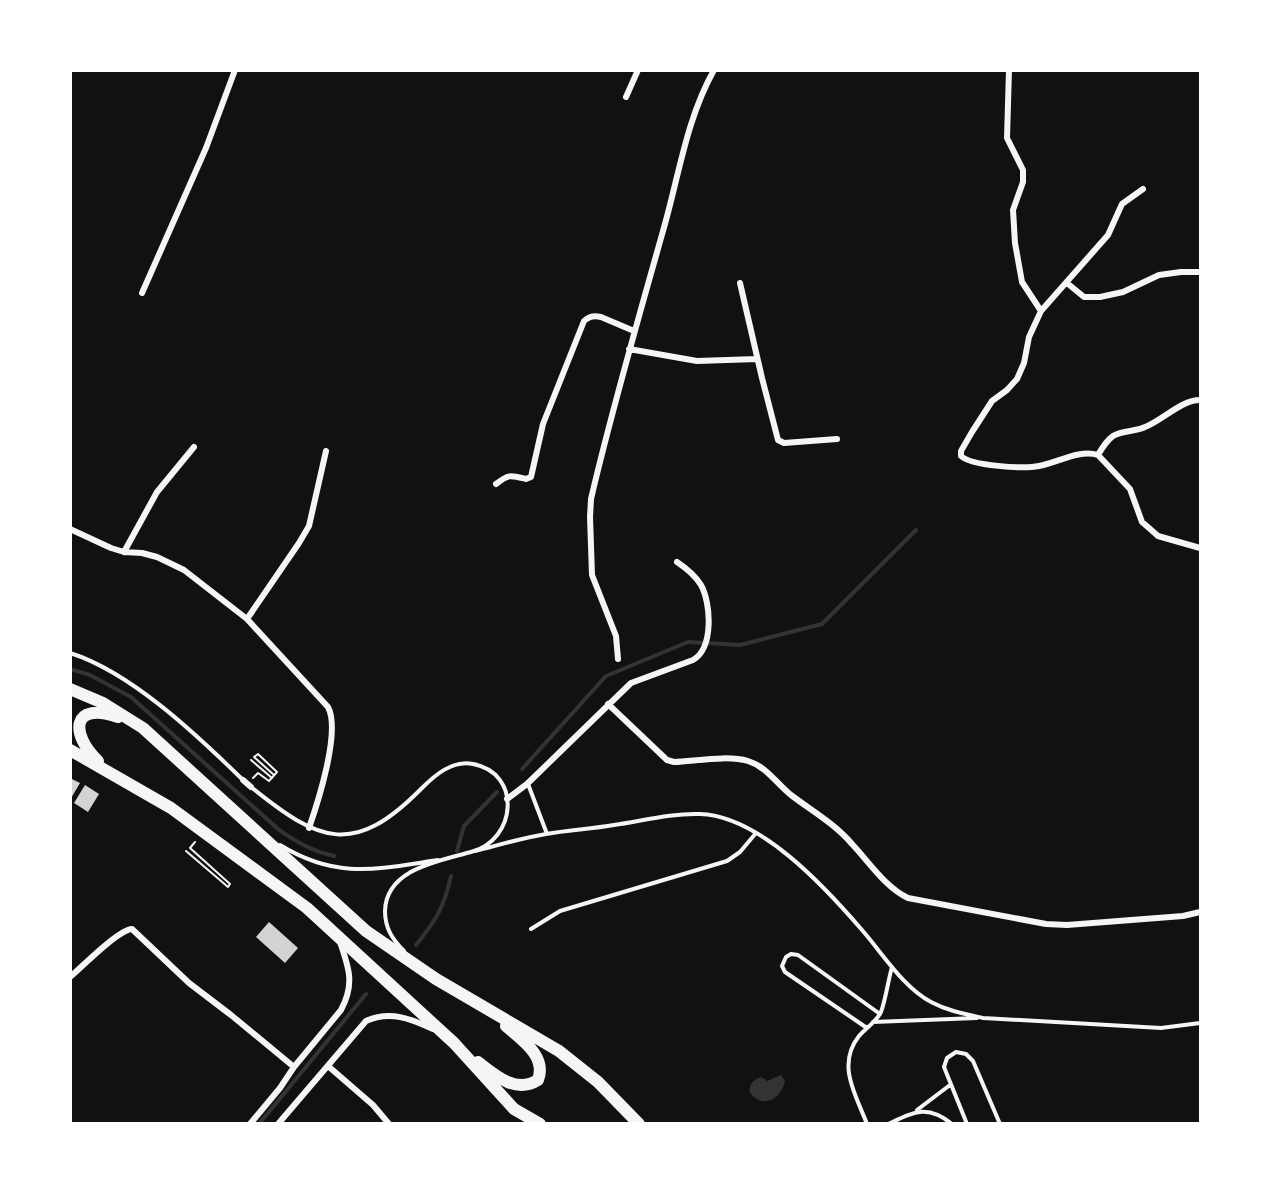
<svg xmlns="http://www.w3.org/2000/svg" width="1271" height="1194" font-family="'Nunito Sans',sans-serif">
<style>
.water{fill:#333}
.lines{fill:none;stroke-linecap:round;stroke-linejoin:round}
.stream{stroke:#333;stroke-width:4}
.building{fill:#d3d3d3}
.path{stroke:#f5f5f5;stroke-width:2}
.service{stroke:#f5f5f5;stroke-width:4}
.minor{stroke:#f5f5f5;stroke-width:6}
.primary{stroke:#f5f5f5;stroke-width:12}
</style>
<rect width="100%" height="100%" fill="#111"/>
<path class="water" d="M 781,1075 L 785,1081 C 781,1100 761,1110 749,1091 C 751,1083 753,1079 762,1077 L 767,1081 Z"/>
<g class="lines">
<path class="stream" d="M 70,669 L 90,675 L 131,697 L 278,829 C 296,842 312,851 334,856
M 522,769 L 606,676 L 688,642 L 740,645 L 822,624 L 916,530
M 457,851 L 464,826 L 497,792
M 416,945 C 436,920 444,908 451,876
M 259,1124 L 366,994"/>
</g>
<path class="building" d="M 70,778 L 80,783 L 70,800 Z
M 85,785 L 99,794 L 88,812 L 74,803 Z
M 269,922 L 298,948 L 285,963 L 256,937 Z"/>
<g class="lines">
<path class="path" d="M 251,760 L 272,778 L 274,775 L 254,757 L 258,754 L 277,772 L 269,781 L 258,773 L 253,778
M 186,851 L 228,887 L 230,884 L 190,848 L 195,842"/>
<path class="service" d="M 70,653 C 131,672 198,736 243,780
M 528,784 L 547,834
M 251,787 C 320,843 354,857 422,788 C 435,775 452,760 473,764 C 522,773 517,840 471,852 C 439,861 386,869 385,911 C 385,928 392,939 404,951
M 280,845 C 337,880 377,869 438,860
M 475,851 C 499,845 522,838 546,834 C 569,830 591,829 614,825 C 642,821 671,813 700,814 C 760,816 825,887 862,930 C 883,954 903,987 931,1002 C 948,1011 965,1014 983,1018 L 1161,1028 L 1200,1023
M 531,929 L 560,911 L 727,861 L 740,852 L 756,833
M 873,1022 L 977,1018
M 867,1028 L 785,972 L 782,966 L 786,957 L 791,954 L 798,955 L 880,1014
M 917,1110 L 950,1085
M 867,1124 C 856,1095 836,1065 859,1036 C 865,1029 877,1021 881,1012 C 886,998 888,981 892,967
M 888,1124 C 914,1112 927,1104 952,1124
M 967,1124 L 944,1067 L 947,1058 L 956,1052 L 966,1054 L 973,1061 L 1000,1124"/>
<path class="minor" d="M 1009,70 L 1007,138 L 1023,170 L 1023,182 L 1013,210 L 1015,243 L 1022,282 L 1041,311
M 626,97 L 638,70
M 1143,189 L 1122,204 L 1108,235 L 1041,311 L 1029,337 L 1024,363 L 1017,379 L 1007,390 L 992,401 L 972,432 L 961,451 L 961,456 C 971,466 1024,469 1039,466 C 1057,463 1079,449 1098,455 L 1130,489 L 1142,522 L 1149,528 L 1158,536 L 1200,548
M 740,283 L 762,378 L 778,440 L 784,443 L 837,439
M 1067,283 L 1084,297 L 1100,297 L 1123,292 L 1159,275 L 1181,272 L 1200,272
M 142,293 L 206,148 L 235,70
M 629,349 L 697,361 L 757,359
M 1098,455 C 1102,448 1106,441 1113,436 C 1123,430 1135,432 1145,427 C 1163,420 1181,400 1200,400
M 496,484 C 509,474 510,475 526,479 L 531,477 L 543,424 L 584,321 C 589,316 594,315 601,317 L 634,331
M 70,529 L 111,548 L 124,552 L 142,553 L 157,557 L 184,570 L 247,619 L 328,707 C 341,731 318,802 309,828
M 124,552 L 157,492 L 194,447
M 247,619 L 299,543 L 309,526 L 326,451
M 618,659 L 616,636 L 592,575 L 590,517 L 591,499 C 612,409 638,320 663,231 C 679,176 686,120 714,70
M 608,704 L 667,760 L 674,762 C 696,761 728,755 748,761 C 767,767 776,783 791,795 C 812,811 835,824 852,844 C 869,862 885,887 908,898 L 1046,924 L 1067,925 L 1183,916 L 1200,912
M 243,780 L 251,787
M 507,799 L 527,784 L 631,683 L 693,660 C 714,648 711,603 701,585 C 695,575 686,568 677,562
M 70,977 C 83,966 118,930 132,929 L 189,983 L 231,1015 L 294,1067
M 328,1066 L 373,1105 L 389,1124
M 250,1124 L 280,1088 L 294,1067 L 341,1010 C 355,984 349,968 340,942
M 278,1124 L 366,1021 C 390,1010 411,1019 433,1029"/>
<path class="primary" d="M 70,689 L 103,703 L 143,728 L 366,931 L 436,979 L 559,1051 L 598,1082 L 639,1124
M 70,750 L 171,808 L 307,908 L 454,1043 L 514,1109 L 540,1124
M 98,761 C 70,734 71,701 118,717
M 478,1062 C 496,1076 516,1094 538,1080 C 547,1056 522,1040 506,1026"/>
</g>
<rect width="1271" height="1194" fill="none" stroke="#ffffff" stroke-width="144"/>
</svg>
